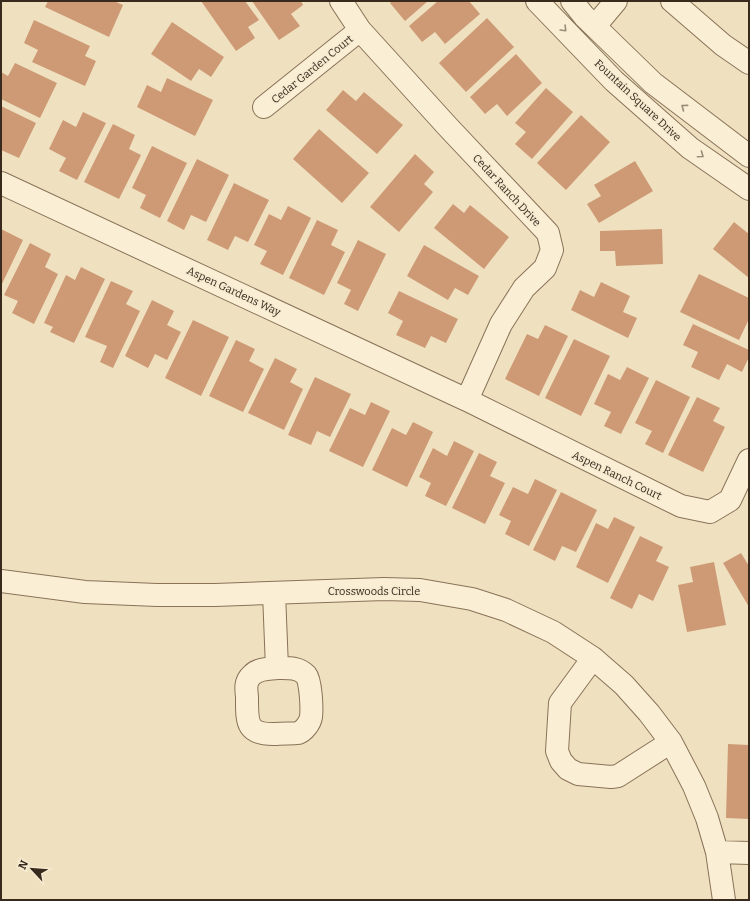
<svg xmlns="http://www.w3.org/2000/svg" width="750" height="901" font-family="Bitter,serif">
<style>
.building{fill:#ce9a75}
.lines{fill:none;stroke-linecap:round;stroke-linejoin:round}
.minor-casing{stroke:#897258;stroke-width:24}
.minor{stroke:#faeed4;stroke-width:22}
.oneway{stroke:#998c78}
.labels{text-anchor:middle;stroke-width:3;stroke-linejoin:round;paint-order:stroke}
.street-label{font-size:11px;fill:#382a1d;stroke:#f6ebd0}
</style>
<rect width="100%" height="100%" fill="#efe1c0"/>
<path class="building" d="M 48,1 L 114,1 L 123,5 L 109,37 L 45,7 Z
M 201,1 L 245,1 L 259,20 L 248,27 L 255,38 L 236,51 Z
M 252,1 L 301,1 L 303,5 L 291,14 L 300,26 L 279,40 Z
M 392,1 L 428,1 L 405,21 L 390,3 Z
M 438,1 L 469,1 L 480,14 L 445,44 L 435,32 L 422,42 L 409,26 Z
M 487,18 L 514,47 L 466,92 L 439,63 Z
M 34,20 L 90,46 L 85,56 L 96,61 L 85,86 L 32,62 L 38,50 L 24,43 Z
M 172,22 L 224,57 L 211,77 L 199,69 L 191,81 L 151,54 Z
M 516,54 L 542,83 L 507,116 L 497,104 L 485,114 L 470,97 Z
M 15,63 L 57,83 L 40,118 L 1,99 L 1,72 L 8,76 Z
M 167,78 L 213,100 L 195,136 L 137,107 L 147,85 L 161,92 Z
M 546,88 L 573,112 L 532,159 L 515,144 L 526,132 L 515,123 Z
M 343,90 L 356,101 L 364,92 L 403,125 L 377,154 L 326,110 Z
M 1,106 L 36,123 L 19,158 L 1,150 Z
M 83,112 L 106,123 L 77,180 L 59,171 L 66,158 L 49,149 L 63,120 L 76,127 Z
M 581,115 L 610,142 L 566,190 L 537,163 Z
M 113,124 L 135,135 L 129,149 L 141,155 L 119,199 L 84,182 Z
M 319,129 L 369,173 L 342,203 L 293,159 Z
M 152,146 L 187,163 L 160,218 L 140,208 L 146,195 L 132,188 Z
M 415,154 L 434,172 L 424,184 L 433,192 L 399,232 L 370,207 Z
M 197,159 L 229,175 L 206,222 L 191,215 L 184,230 L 167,221 Z
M 635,161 L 653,191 L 599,223 L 587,204 L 601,196 L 594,185 Z
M 234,183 L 269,200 L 248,242 L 235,236 L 228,250 L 207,240 Z
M 453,204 L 464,213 L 470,205 L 509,237 L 484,269 L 434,228 Z
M 288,206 L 311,218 L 283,275 L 260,264 L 267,251 L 254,245 L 269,214 L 281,220 Z
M 317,220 L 338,230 L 331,245 L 345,252 L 324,295 L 289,278 Z
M 734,222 L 749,234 L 749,278 L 713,249 Z
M 1,229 L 23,240 L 1,286 Z
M 662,229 L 663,264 L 616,266 L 615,251 L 600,251 L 600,231 Z
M 358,240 L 386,254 L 358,311 L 344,304 L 351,290 L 337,283 Z
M 30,243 L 51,254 L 45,267 L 58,274 L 34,324 L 12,313 L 18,301 L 4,295 Z
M 424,245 L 479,276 L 468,295 L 455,288 L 448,300 L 407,276 Z
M 81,267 L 105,279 L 74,343 L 50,332 L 53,327 L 44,323 L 66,275 L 75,280 Z
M 699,274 L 749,298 L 749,319 L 739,340 L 680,312 Z
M 111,281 L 133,291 L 126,304 L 140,311 L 113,368 L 100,362 L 107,346 L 85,337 Z
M 601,282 L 630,296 L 623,312 L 637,318 L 628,338 L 571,310 L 580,290 L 594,297 Z
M 399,291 L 458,319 L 446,343 L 431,336 L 425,348 L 396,335 L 403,321 L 388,313 Z
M 152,300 L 174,311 L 167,325 L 181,332 L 167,360 L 155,354 L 148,368 L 125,356 Z
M 193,320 L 229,337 L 201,396 L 165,378 Z
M 693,324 L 749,350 L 749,357 L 742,372 L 727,364 L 719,380 L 691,367 L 698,352 L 683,345 Z
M 545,325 L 568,336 L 539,396 L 505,379 L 527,334 L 538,339 Z
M 574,339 L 610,356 L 581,416 L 545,398 Z
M 236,340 L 255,349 L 249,361 L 264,369 L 243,412 L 209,396 Z
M 275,358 L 297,369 L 290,382 L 303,389 L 284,430 L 248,413 Z
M 627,367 L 649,378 L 621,434 L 604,426 L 611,412 L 594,404 L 608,374 L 620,380 Z
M 315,377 L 351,394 L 330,437 L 317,431 L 311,445 L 288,435 Z
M 656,380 L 690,397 L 663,453 L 645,444 L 652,431 L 635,423 Z
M 697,397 L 720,408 L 713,421 L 725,427 L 703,472 L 668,455 Z
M 371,402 L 390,411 L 363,467 L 329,451 L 350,408 L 365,415 Z
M 413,422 L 433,432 L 407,487 L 372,470 L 392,428 L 406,435 Z
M 454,441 L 474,451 L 446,506 L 425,496 L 431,483 L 419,477 L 433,448 L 447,456 Z
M 479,453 L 497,462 L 490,476 L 505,483 L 485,524 L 452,508 Z
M 535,479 L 557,490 L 529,546 L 505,534 L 511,521 L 499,515 L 513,487 L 528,494 Z
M 561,492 L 597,510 L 576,552 L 562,546 L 555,561 L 533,550 Z
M 614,517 L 635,527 L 608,583 L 576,567 L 596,523 L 608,529 Z
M 640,536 L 663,547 L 656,561 L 669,567 L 653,601 L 639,594 L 632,609 L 610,598 Z
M 741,553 L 749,566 L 749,607 L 723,563 Z
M 714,562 L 726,625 L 687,632 L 678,585 L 693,582 L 690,567 Z
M 728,744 L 749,745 L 749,819 L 726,818 Z"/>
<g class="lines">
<g class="minor-casing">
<path id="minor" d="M 341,1 L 360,30 L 448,127 L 548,233 L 552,250 L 545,268 L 524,288 L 501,324 L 467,400
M 537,1 L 614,81 L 690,148 L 749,189
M 572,1 L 584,16 L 653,83 L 749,156
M 672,1 L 723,45 L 749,63
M 595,26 L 616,1
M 264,107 L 360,30
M 1,183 L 467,400 L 681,506 L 710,512 L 730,500 L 749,460
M 1,581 L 85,592 L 157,595 L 215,595 L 384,589 L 420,590 L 472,599 L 506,610 L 553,632 L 593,658 L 624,685 L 649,713 L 671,742 L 694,786 L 707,818 L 717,852 L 724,900
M 274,593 L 277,668
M 593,658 L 560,703 L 557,751 L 561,761 L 568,769 L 578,774 L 611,777 L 618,776 L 671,742
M 277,668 C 288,668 298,667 306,675 C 311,681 312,709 311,717 C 310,723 304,731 298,733 C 292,734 283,733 276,734 C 246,735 247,723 247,697 C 246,689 245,681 252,675 C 259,668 268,669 277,668 Z
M 717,852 L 749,853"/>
</g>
<use href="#minor" class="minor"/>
</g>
<defs><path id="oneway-chevron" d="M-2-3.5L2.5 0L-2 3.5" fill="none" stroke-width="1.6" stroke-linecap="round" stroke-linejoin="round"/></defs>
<g class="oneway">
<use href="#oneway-chevron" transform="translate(564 29) rotate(46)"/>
<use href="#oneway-chevron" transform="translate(684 107) rotate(-143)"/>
<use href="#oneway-chevron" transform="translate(701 155) rotate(35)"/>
</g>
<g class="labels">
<g class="street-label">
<text transform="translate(312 69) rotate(-39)" y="4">Cedar Garden Court</text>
<text transform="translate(638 100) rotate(43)" y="4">Fountain Square Drive</text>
<text transform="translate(507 190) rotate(47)" y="4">Cedar Ranch Drive</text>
<text transform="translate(234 291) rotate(25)" y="4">Aspen Gardens Way</text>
<text transform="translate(617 475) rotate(26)" y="4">Aspen Ranch Court</text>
<text x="374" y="595">Crosswoods Circle</text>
</g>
</g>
<rect width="750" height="901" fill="none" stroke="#382a1d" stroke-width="4"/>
<g transform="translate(32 869) rotate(296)" stroke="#f6ebd0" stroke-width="3" paint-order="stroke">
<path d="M0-3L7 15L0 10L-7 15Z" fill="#382a1d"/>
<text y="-6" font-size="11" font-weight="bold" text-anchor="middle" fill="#382a1d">N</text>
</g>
</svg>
